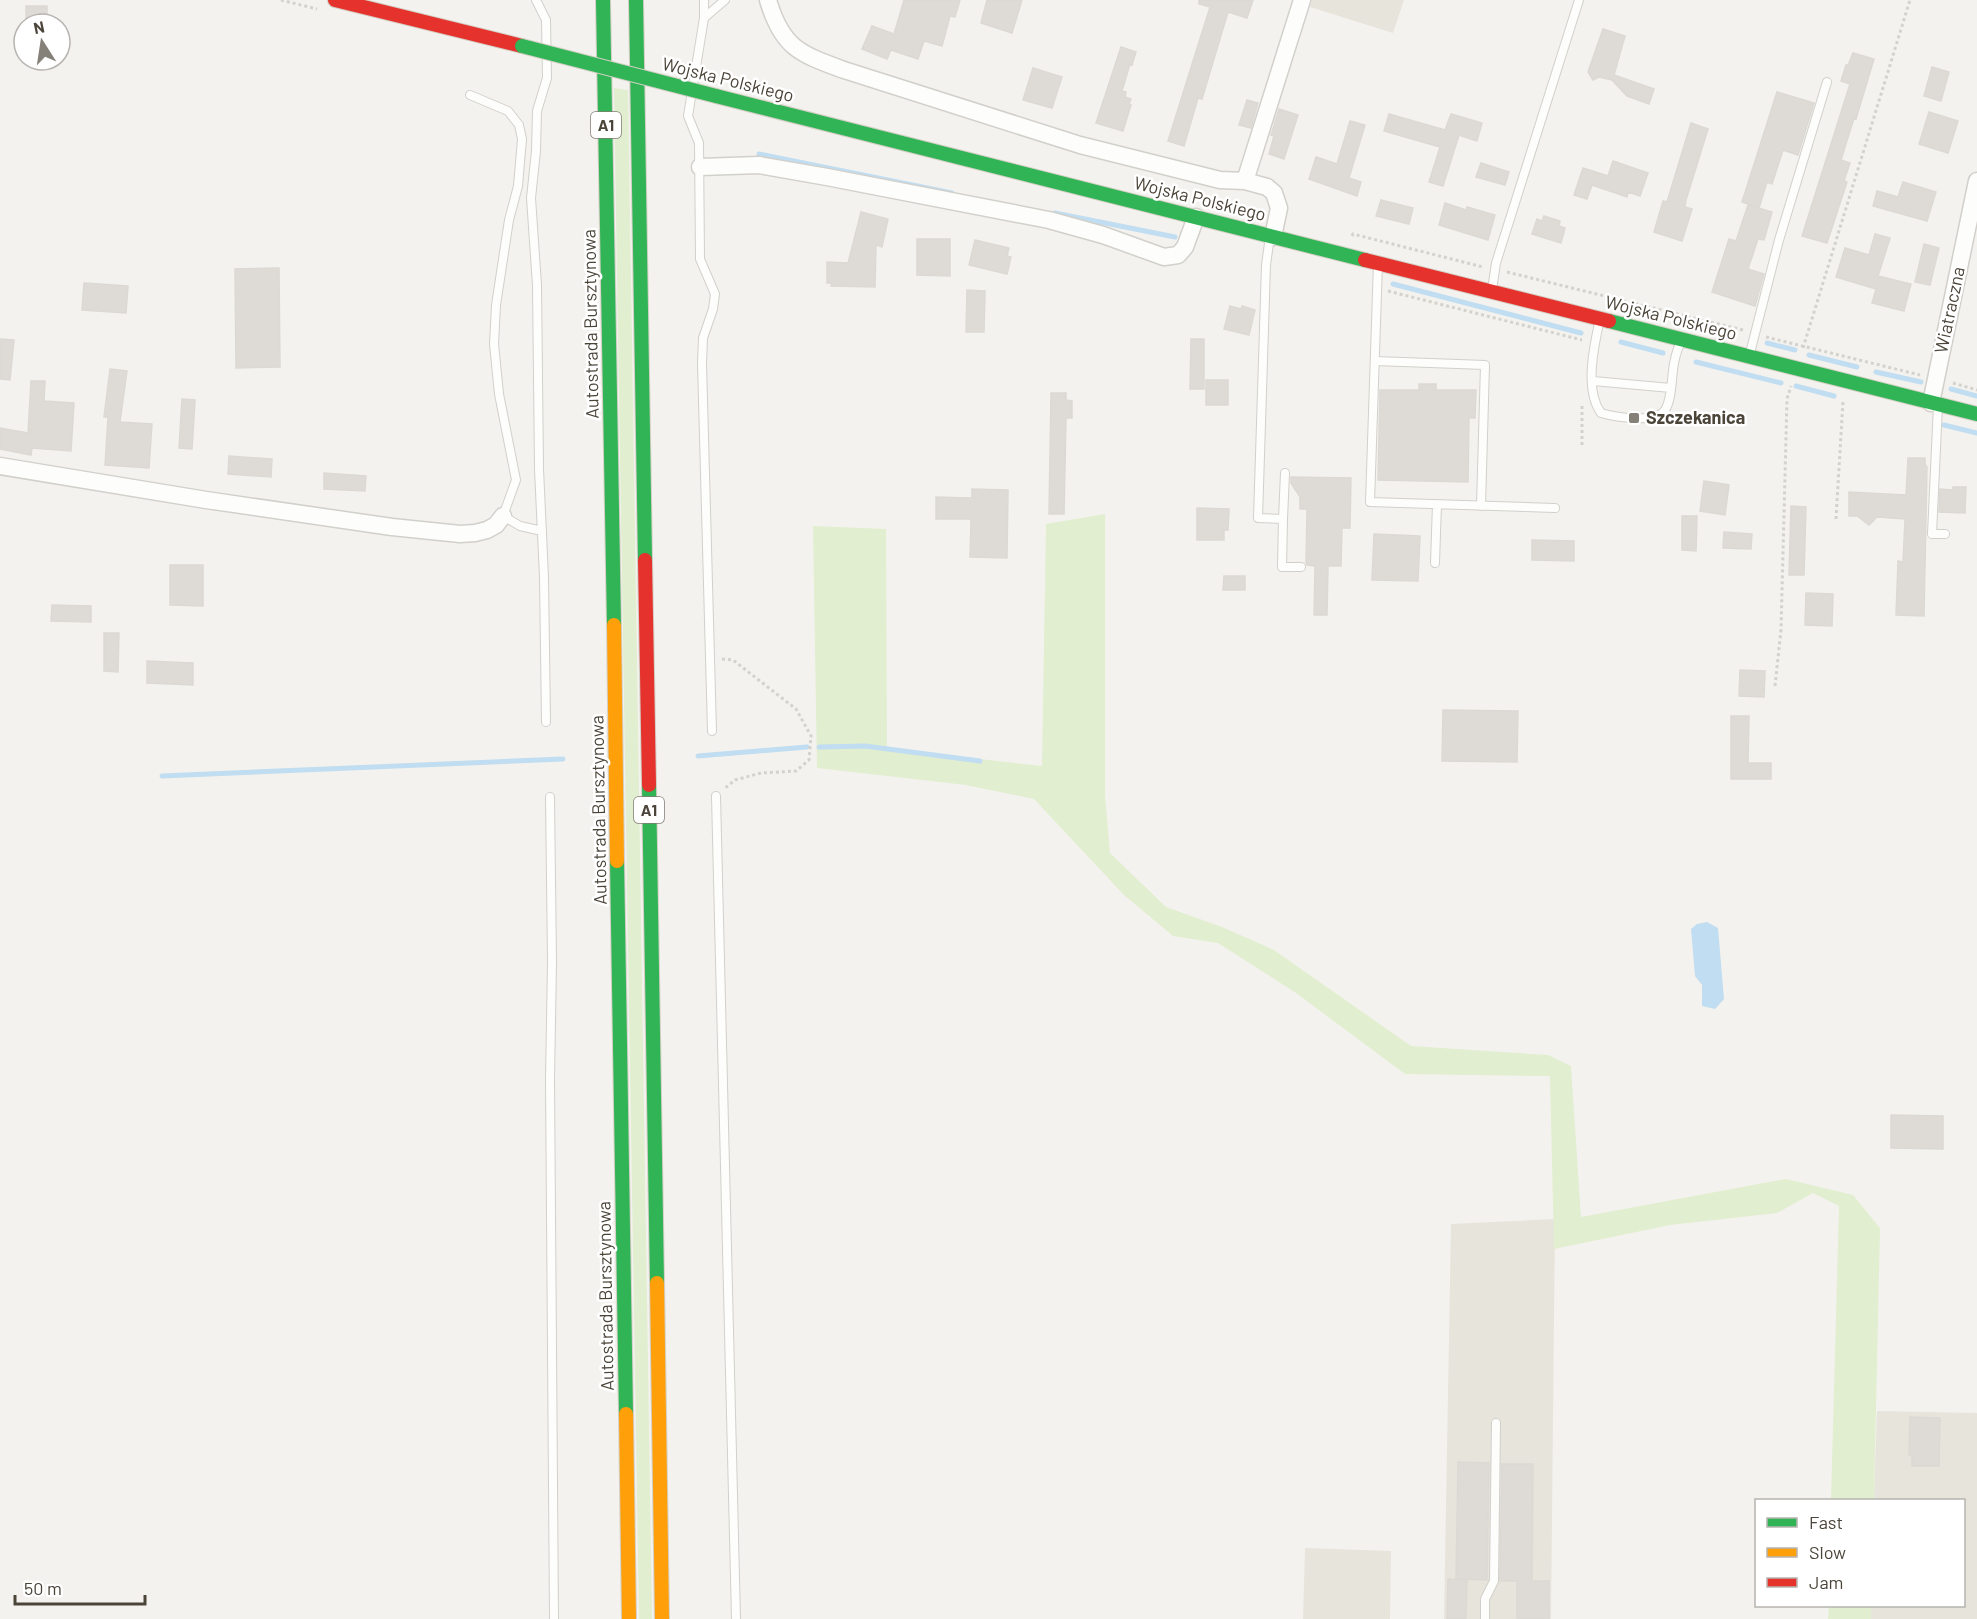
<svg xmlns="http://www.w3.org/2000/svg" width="1977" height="1619" font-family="Barlow,sans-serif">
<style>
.residential{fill:#e7e4dc}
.green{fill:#e1eecf}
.water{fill:#c0ddf1}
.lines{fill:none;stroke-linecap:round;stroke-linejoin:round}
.stream{stroke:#c0ddf1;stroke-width:5}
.building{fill:#dedbd6;stroke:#dcd9d4;stroke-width:1.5}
.lane-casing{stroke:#d2d0cb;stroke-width:10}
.street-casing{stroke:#d2d0cb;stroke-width:19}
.fast-casing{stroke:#d3cfc5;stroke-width:16}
.slow-casing{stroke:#d3cfc5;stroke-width:16}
.jam-casing{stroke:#d3cfc5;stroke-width:16}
.path{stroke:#d3d2cc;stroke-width:3;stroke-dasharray:3 3;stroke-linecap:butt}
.lane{stroke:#fdfdfc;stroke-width:8}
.street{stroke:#fdfdfc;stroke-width:16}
.fast{stroke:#30b455;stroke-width:14}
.slow{stroke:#ff9f0a;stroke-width:14}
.jam{stroke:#e5322d;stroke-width:14}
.fast-bridge-casing{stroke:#d3cfc5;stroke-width:16;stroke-linecap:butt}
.fast-bridge{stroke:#30b455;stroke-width:14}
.poi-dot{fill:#868178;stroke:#fff;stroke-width:2}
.labels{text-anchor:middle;stroke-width:5;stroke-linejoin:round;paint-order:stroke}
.shield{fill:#fff;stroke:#817c74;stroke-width:1.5}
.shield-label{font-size:16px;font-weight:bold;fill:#4b4439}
.street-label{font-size:18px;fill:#4b4439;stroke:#fff}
.poi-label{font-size:18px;font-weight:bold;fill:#4b4439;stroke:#fff;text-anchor:start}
</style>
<rect width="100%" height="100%" fill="#f4f2ee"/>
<path class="residential" d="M 1312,0 L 1404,0 L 1393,33 L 1310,7 Z
M 1555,1219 L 1551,1619 L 1444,1619 L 1451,1224 Z
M 1877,1411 L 1977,1413 L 1977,1619 L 1871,1619 L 1871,1606 L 1964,1606 L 1964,1500 L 1874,1500 Z
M 1305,1548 L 1391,1551 L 1390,1619 L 1303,1619 Z"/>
<path class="green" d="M 614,88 L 628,90 L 652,1619 L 639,1619 Z
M 1105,514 L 1105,795 L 1110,853 L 1166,907 L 1222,927 L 1274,950 L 1411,1046 L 1548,1055 L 1571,1066 L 1581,1217 L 1786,1179 L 1853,1195 L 1880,1228 L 1874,1500 L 1831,1500 L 1839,1206 L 1813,1193 L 1777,1213 L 1670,1225 L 1554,1249 L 1550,1076 L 1405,1074 L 1296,993 L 1218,943 L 1173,936 L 1124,895 L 1034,799 L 966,785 L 817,768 L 813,526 L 886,529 L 887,749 L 1042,766 L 1046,524 Z
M 1829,1606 L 1871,1606 L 1871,1619 L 1828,1619 Z"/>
<path class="water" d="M 1707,922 L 1718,928 L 1724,999 L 1715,1009 L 1702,1006 L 1702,985 L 1695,976 L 1691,929 L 1697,924 Z"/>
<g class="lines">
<path class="stream" d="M 759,154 L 952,193
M 1055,213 L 1175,237
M 1393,284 L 1581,333
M 1621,342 L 1663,353
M 1767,343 L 1795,350
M 1809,355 L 1857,367
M 1696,362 L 1781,383
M 1876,372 L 1921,382
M 1796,386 L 1834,396
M 1951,389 L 1977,396
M 1944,425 L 1977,433
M 819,747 L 865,746 L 980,761
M 698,756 L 807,747
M 162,776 L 563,759"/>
</g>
<path class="building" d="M 904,0 L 960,0 L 955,17 L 950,16 L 942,46 L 924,41 L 918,59 L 891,50 L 887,59 L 862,49 L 872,26 L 894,34 Z
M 987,0 L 1022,0 L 1012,33 L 981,23 Z
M 1199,0 L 1253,0 L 1247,18 L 1228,12 L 1202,99 L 1198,98 L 1184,146 L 1168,141 L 1210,7 L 1199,4 Z
M 26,6 L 47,6 L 47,24 L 26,24 Z
M 1603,29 L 1625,36 L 1614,75 L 1654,89 L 1649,104 L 1627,96 L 1612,80 L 1599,77 L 1593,80 L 1588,72 Z
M 1121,47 L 1136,52 L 1132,65 L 1130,64 L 1122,91 L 1126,92 L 1125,97 L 1131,99 L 1129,104 L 1131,105 L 1123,131 L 1096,123 Z
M 1853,53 L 1874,59 L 1856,119 L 1854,118 L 1841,160 L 1850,163 L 1844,181 L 1847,182 L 1827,243 L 1802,236 L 1850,84 L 1841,81 L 1846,65 L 1848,65 Z
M 1932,67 L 1949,72 L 1941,101 L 1924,96 Z
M 1033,68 L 1062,77 L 1052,108 L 1023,100 Z
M 1777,92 L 1814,103 L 1798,155 L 1783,150 L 1772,184 L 1767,182 L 1759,208 L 1742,202 Z
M 1247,100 L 1258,103 L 1251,128 L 1239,125 Z
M 1279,109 L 1298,115 L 1284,159 L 1269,154 L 1274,136 L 1271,135 Z
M 1929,112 L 1958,121 L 1948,153 L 1919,144 Z
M 1389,114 L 1445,130 L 1451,114 L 1482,123 L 1477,141 L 1459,135 L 1443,186 L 1429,182 L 1440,147 L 1384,131 Z
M 1350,121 L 1365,125 L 1349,178 L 1361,182 L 1357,196 L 1309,179 L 1316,157 L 1337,164 Z
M 1691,123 L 1708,129 L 1686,200 L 1685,207 L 1692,209 L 1682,241 L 1654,232 L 1663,201 L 1667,202 Z
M 1613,161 L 1648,173 L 1640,196 L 1628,192 L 1627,197 L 1592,185 L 1587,199 L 1574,195 L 1583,168 L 1608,176 Z
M 1481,163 L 1509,172 L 1505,185 L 1476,177 Z
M 1903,182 L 1936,192 L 1927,221 L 1873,206 L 1877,191 L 1898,197 Z
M 1381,200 L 1413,208 L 1409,224 L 1376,216 Z
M 1445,203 L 1466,210 L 1467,207 L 1495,215 L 1488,240 L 1439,225 Z
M 1748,205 L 1772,212 L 1764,240 L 1758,239 L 1748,269 L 1764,274 L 1755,306 L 1712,292 L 1729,239 L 1736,241 Z
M 861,212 L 888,219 L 882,247 L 876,245 L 875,287 L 831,286 L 832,283 L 827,283 L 827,262 L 848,263 Z
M 1544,216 L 1560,221 L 1559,226 L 1565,228 L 1561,243 L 1532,234 L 1537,219 L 1542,221 Z
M 1875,234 L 1890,238 L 1878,276 L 1911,284 L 1904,311 L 1872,303 L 1876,289 L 1836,277 L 1845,248 L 1869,255 Z
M 917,239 L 950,239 L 950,276 L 917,275 Z
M 975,240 L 1009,248 L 1007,256 L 1011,257 L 1007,274 L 969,265 Z
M 1924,244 L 1939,248 L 1930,285 L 1915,282 Z
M 279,268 L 280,367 L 236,368 L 235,269 Z
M 84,283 L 128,286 L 126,313 L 82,310 Z
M 967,290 L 985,291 L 984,332 L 966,332 Z
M 1230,306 L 1241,309 L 1242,306 L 1255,310 L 1249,335 L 1224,329 Z
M 0,339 L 14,340 L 10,380 L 0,379 Z
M 1191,339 L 1204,339 L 1204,389 L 1190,389 Z
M 110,369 L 127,371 L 120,422 L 152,424 L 149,468 L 105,465 L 108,417 L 104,417 Z
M 1206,380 L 1228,380 L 1228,405 L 1206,405 Z
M 31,381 L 45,381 L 44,401 L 74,403 L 71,451 L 32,448 L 31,455 L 0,449 L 0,428 L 28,433 Z
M 1419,384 L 1436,384 L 1436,390 L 1476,390 L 1475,418 L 1469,418 L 1468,482 L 1378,480 L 1380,390 L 1419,390 Z
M 1051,393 L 1066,393 L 1066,400 L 1072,401 L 1072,418 L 1066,418 L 1064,514 L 1049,514 Z
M 182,399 L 195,400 L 192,449 L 179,448 Z
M 229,456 L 272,459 L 271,477 L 228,474 Z
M 1908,458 L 1925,458 L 1925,464 L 1927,467 L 1924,616 L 1896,615 L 1898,561 L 1903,562 L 1905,519 L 1877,517 L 1869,525 L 1857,516 L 1849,516 L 1849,492 L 1906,495 Z
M 324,473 L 366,476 L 365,491 L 324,489 Z
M 1291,477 L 1351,478 L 1350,528 L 1342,528 L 1341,566 L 1328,566 L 1327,615 L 1314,615 L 1315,566 L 1307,565 L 1306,563 L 1307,509 L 1300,509 L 1300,497 L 1291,483 Z
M 1704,481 L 1729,485 L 1725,515 L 1700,511 Z
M 1953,487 L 1966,487 L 1965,513 L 1939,512 L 1940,489 L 1953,490 Z
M 972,489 L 1008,490 L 1007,558 L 970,557 L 971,519 L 936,519 L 936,497 L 972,498 Z
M 1791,506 L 1806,507 L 1804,575 L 1789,575 Z
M 1197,508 L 1229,509 L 1228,530 L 1224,530 L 1224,540 L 1197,540 Z
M 1682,516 L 1697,516 L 1696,551 L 1682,550 Z
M 1724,532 L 1752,534 L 1751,549 L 1723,548 Z
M 1374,534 L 1420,536 L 1418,581 L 1372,580 Z
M 1532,540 L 1574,541 L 1574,561 L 1532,560 Z
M 170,565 L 203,565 L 203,606 L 170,605 Z
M 1224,576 L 1245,576 L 1245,590 L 1223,590 Z
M 1806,593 L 1833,594 L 1832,626 L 1805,625 Z
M 52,605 L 91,606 L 91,622 L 51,621 Z
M 104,633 L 119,633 L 118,672 L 104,671 Z
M 147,661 L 193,663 L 193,685 L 147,683 Z
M 1740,670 L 1765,671 L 1764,697 L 1739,696 Z
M 1443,710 L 1518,711 L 1517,762 L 1442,761 Z
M 1731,716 L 1749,716 L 1748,763 L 1771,763 L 1771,779 L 1731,779 Z
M 1891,1115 L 1943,1116 L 1943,1149 L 1891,1148 Z
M 1910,1417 L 1940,1418 L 1939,1466 L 1912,1466 L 1912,1455 L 1909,1455 Z
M 1458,1462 L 1489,1463 L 1487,1580 L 1456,1579 Z
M 1502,1464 L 1533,1464 L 1532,1581 L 1549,1581 L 1549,1619 L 1517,1619 L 1517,1581 L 1500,1581 Z
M 1448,1579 L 1467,1580 L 1466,1619 L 1447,1619 Z"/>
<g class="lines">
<g class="lane-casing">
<path id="lane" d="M 536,0 L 546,20 L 547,78 L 537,111 L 536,151 L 531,198 L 537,285 L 539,469 L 544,577 L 546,722
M 704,0 L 704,18 L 688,116 L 699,143 L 700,259 L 715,294 L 713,309 L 703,338 L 702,363 L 712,731
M 704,18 L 725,0
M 470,95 L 508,111 L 519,125 L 522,139 L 518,186 L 509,220 L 496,305 L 494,344 L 499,394 L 516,480 L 503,516 L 520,526 L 542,531
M 1270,236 L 1266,265 L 1258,518 L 1283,519 L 1282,567 L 1301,567
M 1378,263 L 1370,502 L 1555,508
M 1492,290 L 1496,263 L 1579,0
M 1600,319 C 1594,345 1584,390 1601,413 C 1615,417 1655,424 1665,410 C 1673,398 1671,373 1675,359 C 1676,353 1679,346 1681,341
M 1749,357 L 1779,240 L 1827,82
M 1375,361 L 1485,365 L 1481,506
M 1593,381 L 1671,388
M 1938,405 L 1932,534 L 1945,534
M 1283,519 L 1285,473
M 1435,563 L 1437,504
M 716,796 L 736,1619
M 550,797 L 552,962 L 550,1080 L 554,1619
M 1485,1619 L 1485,1599 L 1494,1581 L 1496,1423"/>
</g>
<g class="street-casing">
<path id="street" d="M 768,0 C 782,48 800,54 844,70 L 1080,145 L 1220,180 L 1245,181 L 1267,187 L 1274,193 L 1279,208 L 1273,237
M 700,167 L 759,165 L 827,177 L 1049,220 L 1103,235 L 1164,257 L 1178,255 L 1185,247 L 1196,217
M 1245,181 L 1302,0
M 1931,403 L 1977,181
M 0,466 L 206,500 L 392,527 L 460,534 L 475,533 L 487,530 L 496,525 L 503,516"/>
</g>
<g class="fast-casing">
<path id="fast" d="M 603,0 L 614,625
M 636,0 L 645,560
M 716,96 L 1365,260
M 1609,321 L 1977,414
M 649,785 L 657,1283
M 617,861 L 626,1414"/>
</g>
<g class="slow-casing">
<path id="slow" d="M 614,625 L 617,861
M 657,1283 L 662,1619
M 626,1414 L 629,1619"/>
</g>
<g class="jam-casing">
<path id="jam" d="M 335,0 L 522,46
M 1365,260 L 1609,321
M 645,560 L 649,785"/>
</g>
<path class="path" d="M 281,0 L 317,9
M 1352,236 L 1353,234 L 1483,267
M 1507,272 L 1743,330
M 1388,291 L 1582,340
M 1766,337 L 1920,375
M 1803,348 L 1910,0
M 1953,383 L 1977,390
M 1582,445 L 1582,405
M 1836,519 L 1843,401
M 722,659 L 733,660 L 796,709 L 811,736 L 809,760 L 796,771 L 761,773 L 735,780 L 724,789
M 1775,686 L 1781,630 L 1787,399 L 1791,386"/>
<use href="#lane" class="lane"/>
<use href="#street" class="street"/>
<use href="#fast" class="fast"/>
<use href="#slow" class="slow"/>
<use href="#jam" class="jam"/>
<g class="fast-bridge-casing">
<path id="fast-bridge" d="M 522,46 L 716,96"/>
</g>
<use href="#fast-bridge" class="fast-bridge"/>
</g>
<rect class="poi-dot" x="1628" y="412" width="12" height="12" rx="3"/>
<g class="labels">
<g class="shield">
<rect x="591" y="112" width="30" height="26" rx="4.5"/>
<rect x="634" y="797" width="30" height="26" rx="4.5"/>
</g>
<g class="shield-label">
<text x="606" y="131">A1</text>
<text x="649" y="816">A1</text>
</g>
<g class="street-label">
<text transform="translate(728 80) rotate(14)" y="6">Wojska Polskiego</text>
<text transform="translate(1200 199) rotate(14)" y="6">Wojska Polskiego</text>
<text transform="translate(1950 310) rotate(-78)" y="6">Wiatraczna</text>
<text transform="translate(1671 318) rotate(14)" y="6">Wojska Polskiego</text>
<text transform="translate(591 324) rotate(-91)" y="6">Autostrada Bursztynowa</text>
<text transform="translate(599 810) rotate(-91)" y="6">Autostrada Bursztynowa</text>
<text transform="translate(606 1296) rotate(-91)" y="6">Autostrada Bursztynowa</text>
</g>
<g class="poi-label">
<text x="1646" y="424">Szczekanica</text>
</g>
</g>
<rect x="1755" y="1499" width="210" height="108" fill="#ffffff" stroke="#b7b4b0" stroke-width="1.5"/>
<rect x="1767" y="1518" width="30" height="9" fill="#30b455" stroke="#b7b4b0" stroke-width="1.5"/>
<text x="1809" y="1529" font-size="18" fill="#4b4439">Fast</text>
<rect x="1767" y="1548" width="30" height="9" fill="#ff9f0a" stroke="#b7b4b0" stroke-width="1.5"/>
<text x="1809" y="1559" font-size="18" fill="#4b4439">Slow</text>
<rect x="1767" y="1578" width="30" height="9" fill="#e5322d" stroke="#b7b4b0" stroke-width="1.5"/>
<text x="1809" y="1589" font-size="18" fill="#4b4439">Jam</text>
<g transform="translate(42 42) rotate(348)"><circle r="28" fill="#ffffff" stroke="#b7b4b0" stroke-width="1.5"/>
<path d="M0-4.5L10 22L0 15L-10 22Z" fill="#868178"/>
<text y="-9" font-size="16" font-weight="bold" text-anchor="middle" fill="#4b4439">N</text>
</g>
<path d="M15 1595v9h130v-9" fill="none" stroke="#4b4439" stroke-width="3"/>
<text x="24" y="1595" font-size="18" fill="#4b4439" stroke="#ffffff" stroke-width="4.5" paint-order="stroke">50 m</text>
</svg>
